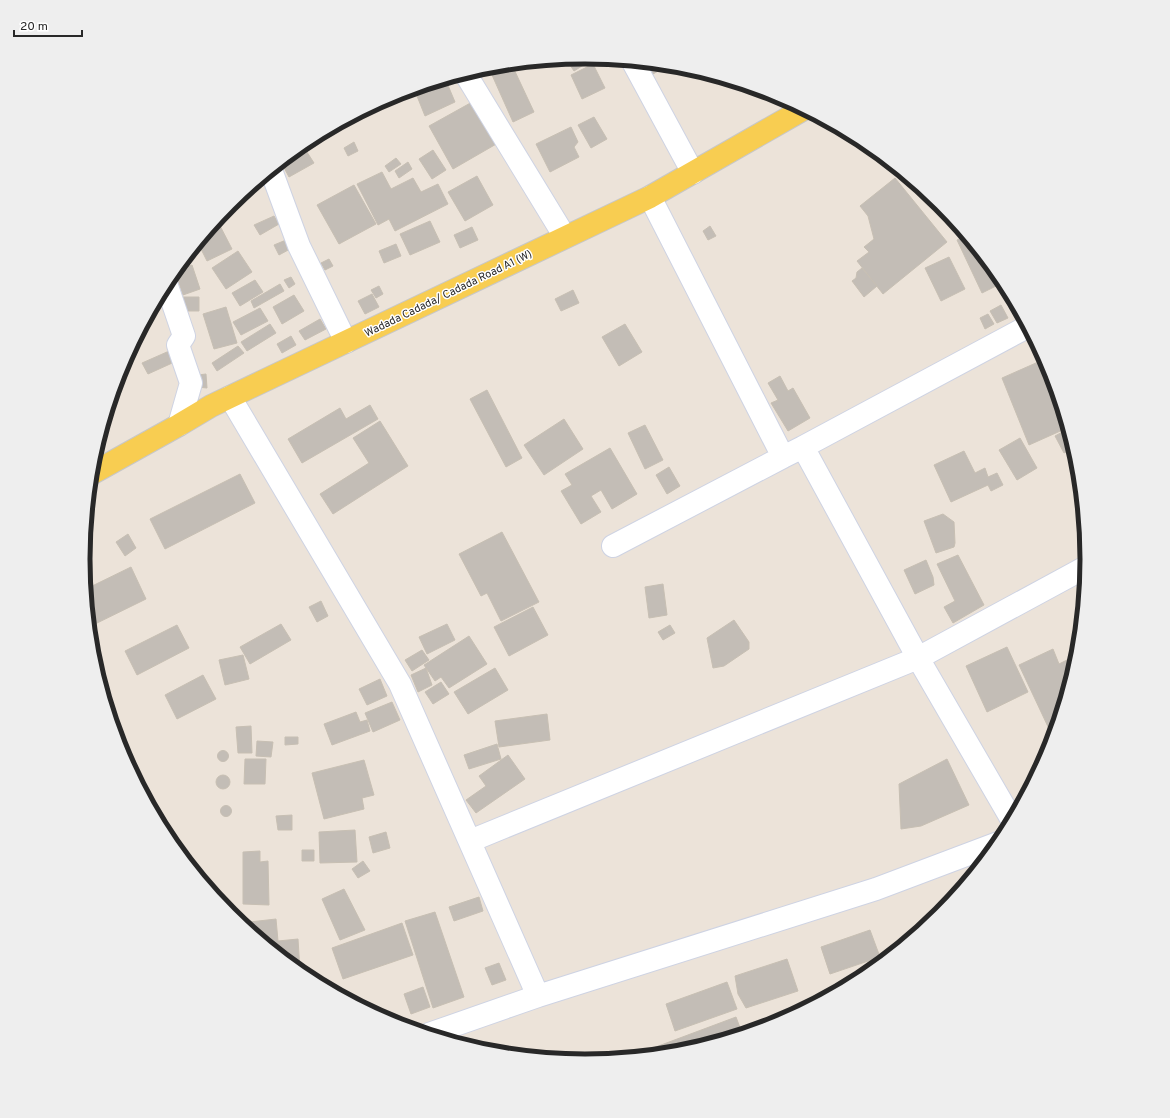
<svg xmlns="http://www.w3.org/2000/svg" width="1170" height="1118" font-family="Overpass,sans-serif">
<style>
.building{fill:#c3bdb6;stroke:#c7bfb3}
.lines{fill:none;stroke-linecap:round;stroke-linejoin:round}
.minor-casing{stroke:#ced3e3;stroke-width:24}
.major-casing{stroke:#c7c7c7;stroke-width:24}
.minor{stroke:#fff;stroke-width:22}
.major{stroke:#f8cd51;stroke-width:22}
.labels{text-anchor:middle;stroke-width:3;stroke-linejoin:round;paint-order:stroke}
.street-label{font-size:11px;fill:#282828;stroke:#fff}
.rim{fill:none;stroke:#282828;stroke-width:5}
</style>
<rect width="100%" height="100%" fill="#ece3d9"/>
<path class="building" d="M 585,57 L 592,58 L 593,59 L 574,71 L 566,59 Z
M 643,63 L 657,64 L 660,70 L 646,78 Z
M 593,64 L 605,88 L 582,99 L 571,75 Z
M 512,65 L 534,112 L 513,122 L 492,75 Z
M 447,83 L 455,102 L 425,116 L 417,96 Z
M 474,101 L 498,143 L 453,169 L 429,126 Z
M 594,117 L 607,139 L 591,148 L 578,125 Z
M 571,127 L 578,142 L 574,147 L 579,157 L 550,172 L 536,144 Z
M 354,142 L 358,151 L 348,156 L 344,148 Z
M 305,149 L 314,163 L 289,177 L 281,162 Z
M 433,150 L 446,170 L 432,179 L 419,159 Z
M 396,158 L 401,164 L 389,172 L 385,166 Z
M 408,162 L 412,169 L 399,178 L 395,171 Z
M 382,172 L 391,189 L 413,178 L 421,192 L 438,184 L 448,204 L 395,231 L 389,219 L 378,225 L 357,184 Z
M 477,176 L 493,205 L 465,221 L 448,192 Z
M 895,178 L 947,242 L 883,294 L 857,261 L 869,252 L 864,247 L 874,239 L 868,216 L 860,206 Z
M 354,185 L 376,224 L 339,244 L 317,205 Z
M 937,202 L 940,204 L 962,230 L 957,233 Z
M 274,216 L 279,224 L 260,235 L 254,225 Z
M 217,220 L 232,249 L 207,261 L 198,243 Z
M 430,221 L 440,242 L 410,255 L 400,234 Z
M 710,226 L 716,236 L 708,240 L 703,231 Z
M 472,227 L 478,240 L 460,248 L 454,235 Z
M 966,236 L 996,273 L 993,274 L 998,285 L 982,293 L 957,240 Z
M 286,240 L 290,249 L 279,255 L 274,245 Z
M 396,244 L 401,256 L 384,263 L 379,251 Z
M 238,251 L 252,272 L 226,289 L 212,268 Z
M 949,257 L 965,289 L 941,301 L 925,268 Z
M 329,259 L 333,266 L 325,270 L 321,263 Z
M 192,265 L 200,289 L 183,295 L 175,271 Z
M 862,268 L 877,286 L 864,297 L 852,281 L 856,278 L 857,272 Z
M 291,277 L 295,284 L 289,288 L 284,280 Z
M 255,280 L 263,292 L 240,306 L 232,293 Z
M 280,284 L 284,291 L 254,308 L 251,301 Z
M 379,286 L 383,294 L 376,298 L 371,290 Z
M 573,290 L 579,303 L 561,311 L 555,299 Z
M 372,294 L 379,307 L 365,314 L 358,301 Z
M 294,295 L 304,311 L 282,324 L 273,307 Z
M 183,297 L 199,297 L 199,311 L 183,311 Z
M 1001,305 L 1008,318 L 997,323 L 990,311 Z
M 226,307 L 237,343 L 214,349 L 203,314 Z
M 260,308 L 268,321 L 241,335 L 233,322 Z
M 988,314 L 994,324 L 985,329 L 980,318 Z
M 320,319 L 326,329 L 305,340 L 299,331 Z
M 270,324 L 276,333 L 247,351 L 241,342 Z
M 625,324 L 642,352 L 619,366 L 602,337 Z
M 291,336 L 296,345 L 282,353 L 277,344 Z
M 238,346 L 244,353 L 217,371 L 212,363 Z
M 176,348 L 181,359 L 148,374 L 142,363 Z
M 1045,359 L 1049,367 L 1067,428 L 1029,445 L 1002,378 Z
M 206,374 L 207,388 L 197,387 L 198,375 Z
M 780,376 L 788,391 L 793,388 L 810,418 L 788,431 L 771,403 L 778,400 L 768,383 Z
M 487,390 L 522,458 L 506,467 L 470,399 Z
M 370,405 L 378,419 L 302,463 L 288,439 L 340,408 L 346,419 Z
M 564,419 L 583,449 L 544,475 L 524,445 Z
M 380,421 L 408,466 L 333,514 L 320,494 L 369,463 L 353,438 Z
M 645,425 L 663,460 L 645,469 L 628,433 Z
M 1068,429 L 1074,448 L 1064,453 L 1055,436 Z
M 1020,438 L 1037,468 L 1017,480 L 999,450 Z
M 610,448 L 637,494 L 612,509 L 601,490 L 591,496 L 601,512 L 581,524 L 561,491 L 572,485 L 565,474 Z
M 964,451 L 975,473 L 985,468 L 988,477 L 997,473 L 1003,485 L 991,491 L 988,485 L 951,502 L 934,465 Z
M 669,467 L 680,486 L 667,494 L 656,475 Z
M 240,474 L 255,503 L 165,549 L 150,519 Z
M 943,514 L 954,522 L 955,543 L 954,547 L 936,553 L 924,521 Z
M 502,532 L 539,602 L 501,621 L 487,593 L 481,596 L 459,554 Z
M 128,534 L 136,548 L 125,556 L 116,542 Z
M 958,555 L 984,605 L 953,623 L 944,607 L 955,601 L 937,564 Z
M 926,560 L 933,577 L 934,585 L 915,594 L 904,570 Z
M 131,567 L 146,599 L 93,625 L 89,616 L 86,589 Z
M 663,584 L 667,615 L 649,618 L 645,587 Z
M 321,601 L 328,616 L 317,622 L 309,607 Z
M 533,607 L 548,635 L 509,656 L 494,627 Z
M 734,620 L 749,642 L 749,649 L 724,666 L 713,668 L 707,638 Z
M 281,624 L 291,640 L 250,664 L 240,647 Z
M 447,624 L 455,640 L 427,654 L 419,637 Z
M 177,625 L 189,648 L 137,675 L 125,651 Z
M 670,625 L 675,633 L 663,640 L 658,632 Z
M 469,636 L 487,664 L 449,688 L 441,677 L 435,681 L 424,665 Z
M 1007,647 L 1028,692 L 987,712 L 966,666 Z
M 1053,649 L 1059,664 L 1075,656 L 1076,660 L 1056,729 L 1050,731 L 1019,665 Z
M 422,650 L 429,660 L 412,671 L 405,660 Z
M 243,655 L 249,679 L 225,685 L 219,660 Z
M 426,668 L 432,685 L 418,692 L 411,675 Z
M 495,668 L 508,690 L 468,714 L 454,692 Z
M 203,675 L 216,699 L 177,719 L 165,695 Z
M 380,679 L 387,696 L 367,705 L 359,689 Z
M 441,682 L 449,694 L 433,704 L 425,692 Z
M 392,702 L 400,720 L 373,732 L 365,713 Z
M 356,712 L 360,722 L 367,720 L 370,731 L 332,745 L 324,724 Z
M 547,714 L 550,740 L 499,747 L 495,721 Z
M 251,726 L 252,753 L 238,753 L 236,727 Z
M 285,737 L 298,737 L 298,744 L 285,745 Z
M 257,741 L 273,742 L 271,757 L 256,756 Z
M 497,744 L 501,759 L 469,769 L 464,755 Z
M217.5 756a5.5 5.5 0 1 1 11 0a5.5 5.5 0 1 1-11 0Z
M 508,755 L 525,779 L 476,813 L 466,800 L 486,786 L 479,776 Z
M 245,759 L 266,759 L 265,784 L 244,784 Z
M 947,759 L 969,805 L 921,826 L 901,829 L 899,784 Z
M 364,760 L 374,795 L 362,798 L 364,809 L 324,819 L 312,773 Z
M216 782a7 7 0 1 1 14 0a7 7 0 1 1-14 0Z
M220.5 811a5.5 5.5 0 1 1 11 0a5.5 5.5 0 1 1-11 0Z
M 292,815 L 292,830 L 278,830 L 276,816 Z
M 355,830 L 357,862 L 320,863 L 319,832 Z
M 386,832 L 390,848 L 373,853 L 369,837 Z
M 302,850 L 314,850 L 314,861 L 302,861 Z
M 260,851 L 260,862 L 268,861 L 269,905 L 243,904 L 243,852 Z
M 363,861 L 370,871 L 358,878 L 352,869 Z
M 344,889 L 365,930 L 340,940 L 322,899 Z
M 479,897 L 483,911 L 454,921 L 449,907 Z
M 435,912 L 464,997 L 433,1008 L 405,921 Z
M 276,919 L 278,941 L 298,939 L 300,971 L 241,923 Z
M 402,923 L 413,955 L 343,979 L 332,948 Z
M 870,930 L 880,957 L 830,974 L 821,947 Z
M 787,959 L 798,991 L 746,1008 L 738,994 L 735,976 Z
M 499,963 L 506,980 L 492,985 L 485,968 Z
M 727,982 L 737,1009 L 675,1031 L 666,1004 Z
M 423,987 L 430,1007 L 411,1014 L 404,994 Z
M 807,1007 L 784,1019 L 783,1016 Z
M 736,1017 L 742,1033 L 683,1051 L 629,1057 Z"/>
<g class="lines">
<g class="minor-casing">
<path id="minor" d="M 633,62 L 693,173
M 465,73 L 565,237
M 271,170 L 299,246 L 346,342
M 166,283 L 184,336 L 178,345 L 191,383 L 179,425
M 230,397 L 400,684 L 538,996
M 803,447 L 1027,327
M 783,457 L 803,447 L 918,658 L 1012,820
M 613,546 L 783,457 L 650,197
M 470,841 L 918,658 L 1086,567
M 429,1034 L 538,996 L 876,889 L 998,843"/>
</g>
<g class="major-casing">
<path id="major" d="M 91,474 L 179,425 L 211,406 L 650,197 L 804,109"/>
</g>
<use href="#minor" class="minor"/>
<use href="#major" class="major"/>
</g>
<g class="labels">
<g class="street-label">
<text transform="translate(448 293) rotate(-26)" y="4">Wadada Cadada/ Cadada Road A1 (W)</text>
</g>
</g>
<path d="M0 0H1170V1118H0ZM90 559a495 495 0 1 1 990 0a495 495 0 1 1-990 0Z" fill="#eee" fill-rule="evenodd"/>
<path class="rim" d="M90 559a495 495 0 1 1 990 0a495 495 0 1 1-990 0Z"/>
<path d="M14 30v6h68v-6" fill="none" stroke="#282828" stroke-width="2"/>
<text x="20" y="30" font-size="12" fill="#282828" stroke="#ffffff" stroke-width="3" paint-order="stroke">20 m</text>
</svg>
